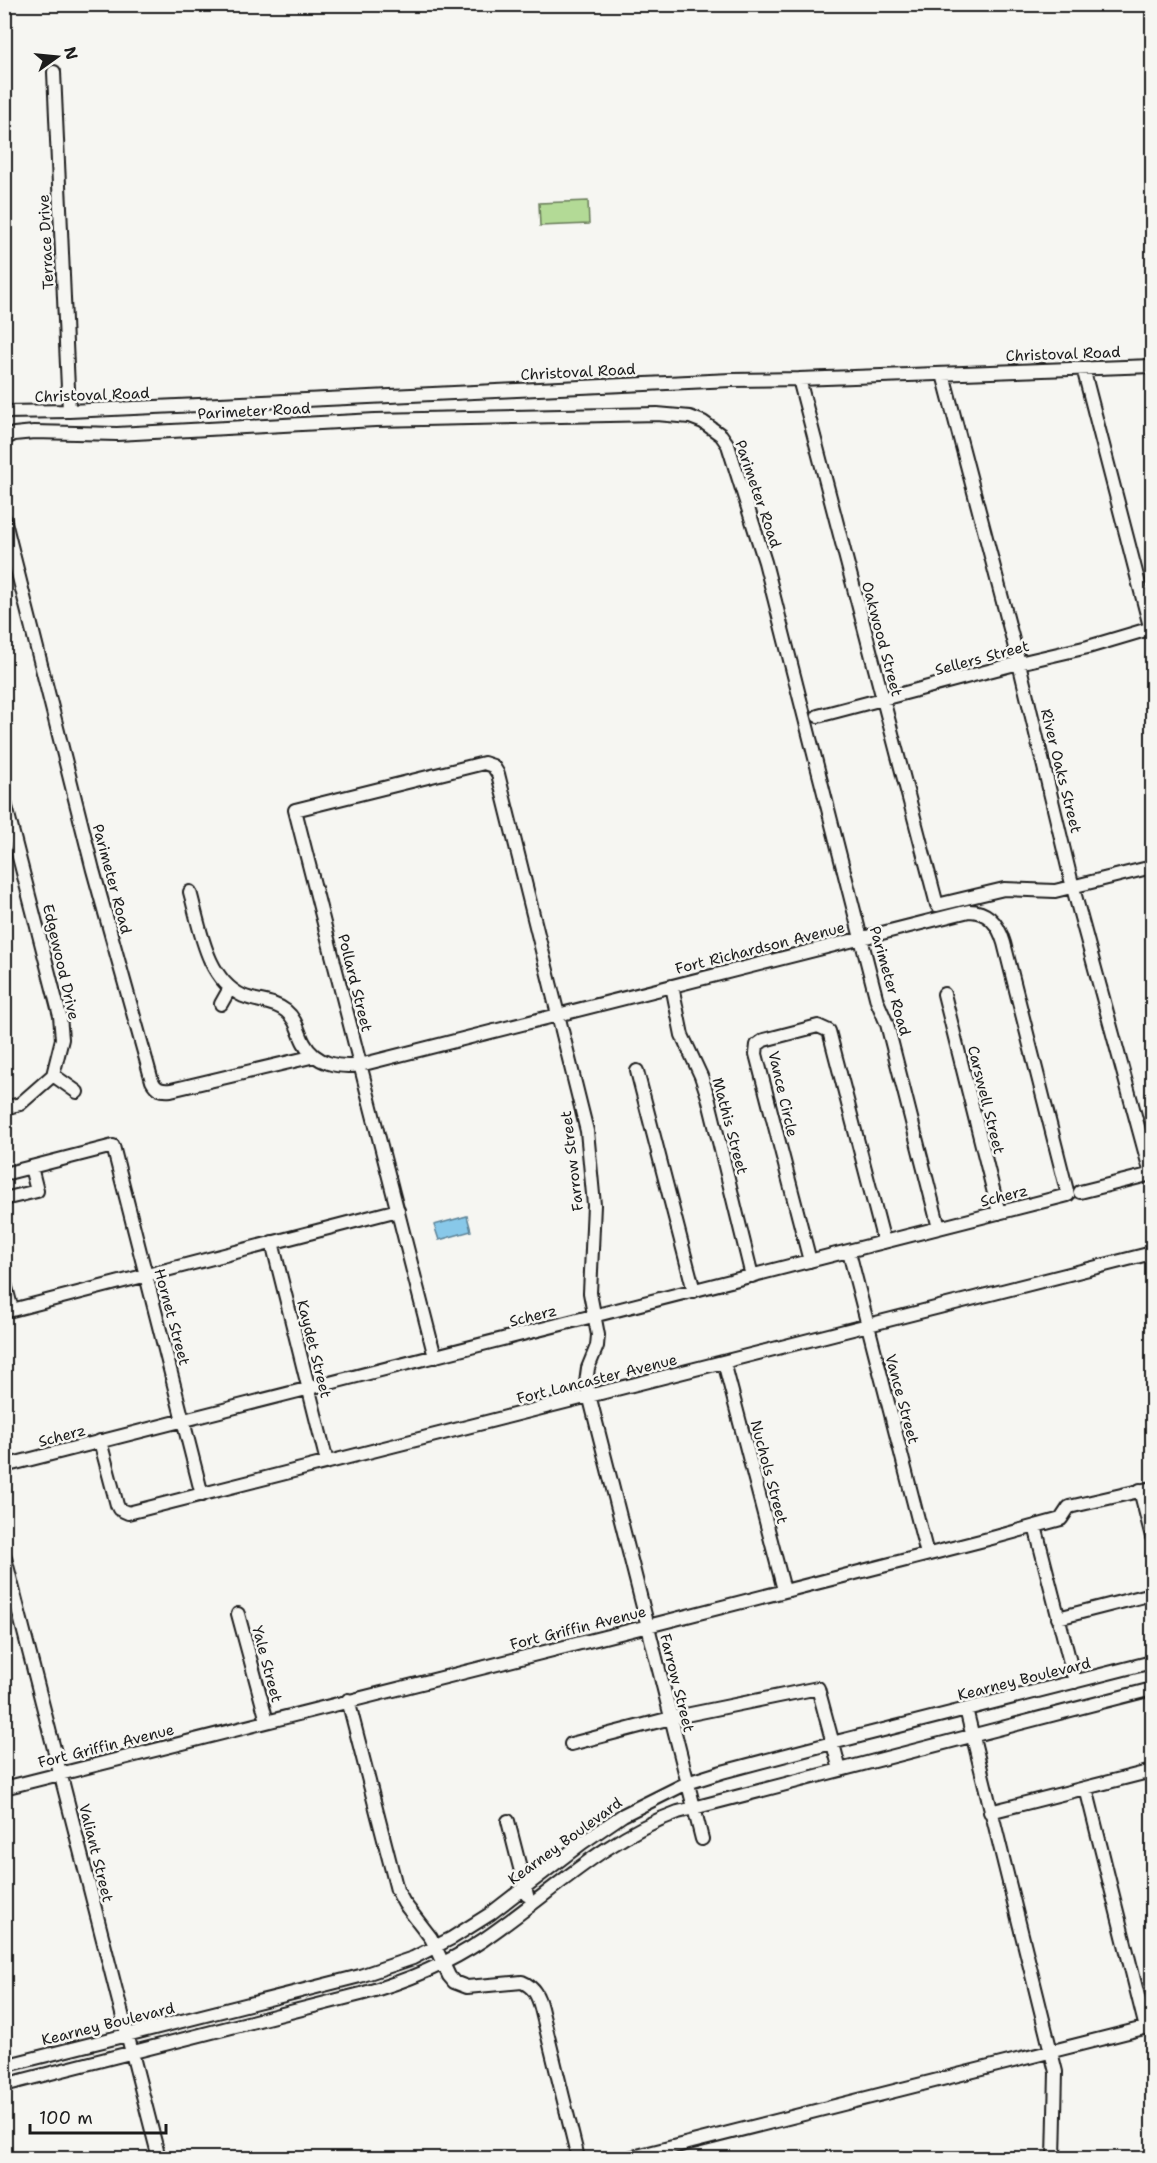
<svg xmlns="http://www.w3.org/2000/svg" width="1157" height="2163" font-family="'Shantell Sans',sans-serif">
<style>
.green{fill:#b3da96;stroke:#687b59;stroke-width:1.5}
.water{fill:#88c8e9;stroke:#5d8397;stroke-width:1.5}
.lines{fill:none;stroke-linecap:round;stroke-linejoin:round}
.minor-casing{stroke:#1c1c1c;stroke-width:16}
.minor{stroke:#f6f6f2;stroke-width:12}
.labels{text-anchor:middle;stroke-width:5;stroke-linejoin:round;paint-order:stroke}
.street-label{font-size:15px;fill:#1c1c1c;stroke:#f6f6f2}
</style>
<rect width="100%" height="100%" fill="#f6f6f2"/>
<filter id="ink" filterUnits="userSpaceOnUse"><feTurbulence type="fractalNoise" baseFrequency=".0167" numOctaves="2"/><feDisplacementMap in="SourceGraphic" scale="12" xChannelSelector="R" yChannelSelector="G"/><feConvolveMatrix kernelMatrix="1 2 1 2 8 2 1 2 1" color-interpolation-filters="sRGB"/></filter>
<g filter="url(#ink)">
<path class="green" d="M 588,201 L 589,224 L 540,226 L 539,203 Z"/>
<path class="water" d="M 467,1216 L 471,1231 L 439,1240 L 434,1225 Z"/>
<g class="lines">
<g class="minor-casing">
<path id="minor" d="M 54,72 L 69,411
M 1083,368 L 1152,634
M 943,374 L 1019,663 L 1073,888 L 1151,1174
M 799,379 L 937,905 L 1004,889 L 1055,891 L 1152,867
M 4,412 L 69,411 L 731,380 L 799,379 L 1152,366
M 4,439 L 14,434 L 34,432 L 117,434 L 375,420 L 657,414 L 690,417 L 703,422 L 721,435 L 728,445 L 765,562 L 877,1001 L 887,1024 L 939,1228
M 4,518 L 93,870 L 152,1081 C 156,1089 161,1091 171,1090 L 315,1056
M 818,716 L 1019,663 L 1088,647 L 1152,628
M 4,799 L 60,1016 L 62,1039 L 53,1075 L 20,1104 L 4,1108
M 672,986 L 682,1035 L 701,1076 L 708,1097 L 752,1276
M 944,994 L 999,1213
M 221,1004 L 230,988
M 637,1071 L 694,1291
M 53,1075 L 77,1092
M 4,1174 L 113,1146 L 202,1495
M 1080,1192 L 1152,1174
M 4,1199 L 37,1191 L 31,1167
M 272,1242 L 327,1462
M 849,1252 L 927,1554
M 810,1261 L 756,1054 L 757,1045 L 764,1040 L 818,1026 L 829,1031 L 884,1242
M 4,1280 L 12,1310 L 398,1210
M 435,1357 L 295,810 L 484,763 L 493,766 L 498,774 L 587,1131 L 594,1205 L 590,1293 L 598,1335 L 597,1346 L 588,1368 L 586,1383 L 702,1839
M 724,1362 L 784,1590
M 100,1441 L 117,1505 L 119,1509 L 128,1513 L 1152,1253
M 4,1466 L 1068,1195 L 1004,943 C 999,926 989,911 969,911 L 360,1065 C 339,1068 315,1064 304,1043 C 298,1032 297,1020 286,1011 C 274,1001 257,1002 243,996 C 206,979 200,927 190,892
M 1140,1490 L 1152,1537
M 1035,1526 L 1075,1682
M 4,1554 L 159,2158
M 238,1614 L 267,1721
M 1058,1618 L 1152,1594
M 348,1700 L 397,1890 L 404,1903 L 431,1938 L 449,1976 L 454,1982 L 467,1987 L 522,1982 C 534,1987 538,1996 541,2008 L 578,2158
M 966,1709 L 1056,2072 L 1054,2158
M 571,1744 L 671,1718 L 818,1688 L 840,1770
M 4,1788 L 648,1626 L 992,1538 L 1061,1519 L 1069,1507 L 1152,1488
M 1086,1788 L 1146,2028
M 990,1812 L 1152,1771
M 508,1821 L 527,1895
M 4,2066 L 360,1976 L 413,1958 L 452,1938 L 490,1914 L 582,1843 L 623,1815 L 687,1783 L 722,1772 L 832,1743 L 1152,1662
M 4,2085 L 361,1994 C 404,1982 446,1965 483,1940 C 548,1896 603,1839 678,1812 L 1152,1689
M 629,2158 L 1152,2026"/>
</g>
<use href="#minor" class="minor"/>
</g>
</g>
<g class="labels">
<g class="street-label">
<text transform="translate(46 242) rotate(-93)" y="5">Terrace Drive</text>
<text transform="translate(1063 354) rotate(-2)" y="5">Christoval Road</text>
<text transform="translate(578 372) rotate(-3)" y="5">Christoval Road</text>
<text transform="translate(92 395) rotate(-2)" y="5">Christoval Road</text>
<text transform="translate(254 411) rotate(-3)" y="5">Parimeter Road</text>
<text transform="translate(758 494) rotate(71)" y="5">Parimeter Road</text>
<text transform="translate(882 639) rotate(75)" y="5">Oakwood Street</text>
<text transform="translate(982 658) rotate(-15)" y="5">Sellers Street</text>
<text transform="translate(1061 771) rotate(76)" y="5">River Oaks Street</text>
<text transform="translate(112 879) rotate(75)" y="5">Parimeter Road</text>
<text transform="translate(760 948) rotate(-14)" y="5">Fort Richardson Avenue</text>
<text transform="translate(61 962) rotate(77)" y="5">Edgewood Drive</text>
<text transform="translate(890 981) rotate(74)" y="5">Parimeter Road</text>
<text transform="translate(355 983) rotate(76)" y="5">Pollard Street</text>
<text transform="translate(783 1094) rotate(77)" y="5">Vance Circle</text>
<text transform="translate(986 1100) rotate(76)" y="5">Carswell Street</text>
<text transform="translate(730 1126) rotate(75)" y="5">Mathis Street</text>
<text transform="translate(572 1161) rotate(-97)" y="5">Farrow Street</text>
<text transform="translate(1004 1196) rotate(-14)" y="5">Scherz</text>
<text transform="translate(533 1316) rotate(-14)" y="5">Scherz</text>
<text transform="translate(172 1317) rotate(75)" y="5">Hornet Street</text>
<text transform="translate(314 1349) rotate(76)" y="5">Kaydet Street</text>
<text transform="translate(597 1379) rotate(-14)" y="5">Fort Lancaster Avenue</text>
<text transform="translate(902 1399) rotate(75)" y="5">Vance Street</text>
<text transform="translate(62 1436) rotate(-15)" y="5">Scherz</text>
<text transform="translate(769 1472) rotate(75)" y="5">Nuchols Street</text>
<text transform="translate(578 1628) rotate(-14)" y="5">Fort Griffin Avenue</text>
<text transform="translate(267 1664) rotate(75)" y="5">Yale Street</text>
<text transform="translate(1024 1679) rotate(-14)" y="5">Kearney Boulevard</text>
<text transform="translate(677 1683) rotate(76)" y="5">Farrow Street</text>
<text transform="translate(106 1746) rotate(-14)" y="5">Fort Griffin Avenue</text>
<text transform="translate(565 1841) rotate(-36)" y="5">Kearney Boulevard</text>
<text transform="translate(96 1853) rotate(76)" y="5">Valiant Street</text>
<text transform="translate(108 2024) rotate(-14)" y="5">Kearney Boulevard</text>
</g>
</g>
<rect width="1157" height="2163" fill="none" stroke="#f6f6f2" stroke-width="24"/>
<rect x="12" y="12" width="1133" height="2139" fill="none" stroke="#1c1c1c" stroke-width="2" filter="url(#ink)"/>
<g transform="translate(57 57) rotate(75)" stroke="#f6f6f2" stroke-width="4.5" paint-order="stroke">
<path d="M0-4.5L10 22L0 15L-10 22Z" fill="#1c1c1c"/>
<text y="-9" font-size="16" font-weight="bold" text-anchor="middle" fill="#1c1c1c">N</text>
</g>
<path d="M30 2124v9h136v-9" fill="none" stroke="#1c1c1c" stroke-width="3"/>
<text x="39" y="2124" font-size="18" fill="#1c1c1c" stroke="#f6f6f2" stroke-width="4.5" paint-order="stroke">100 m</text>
</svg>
